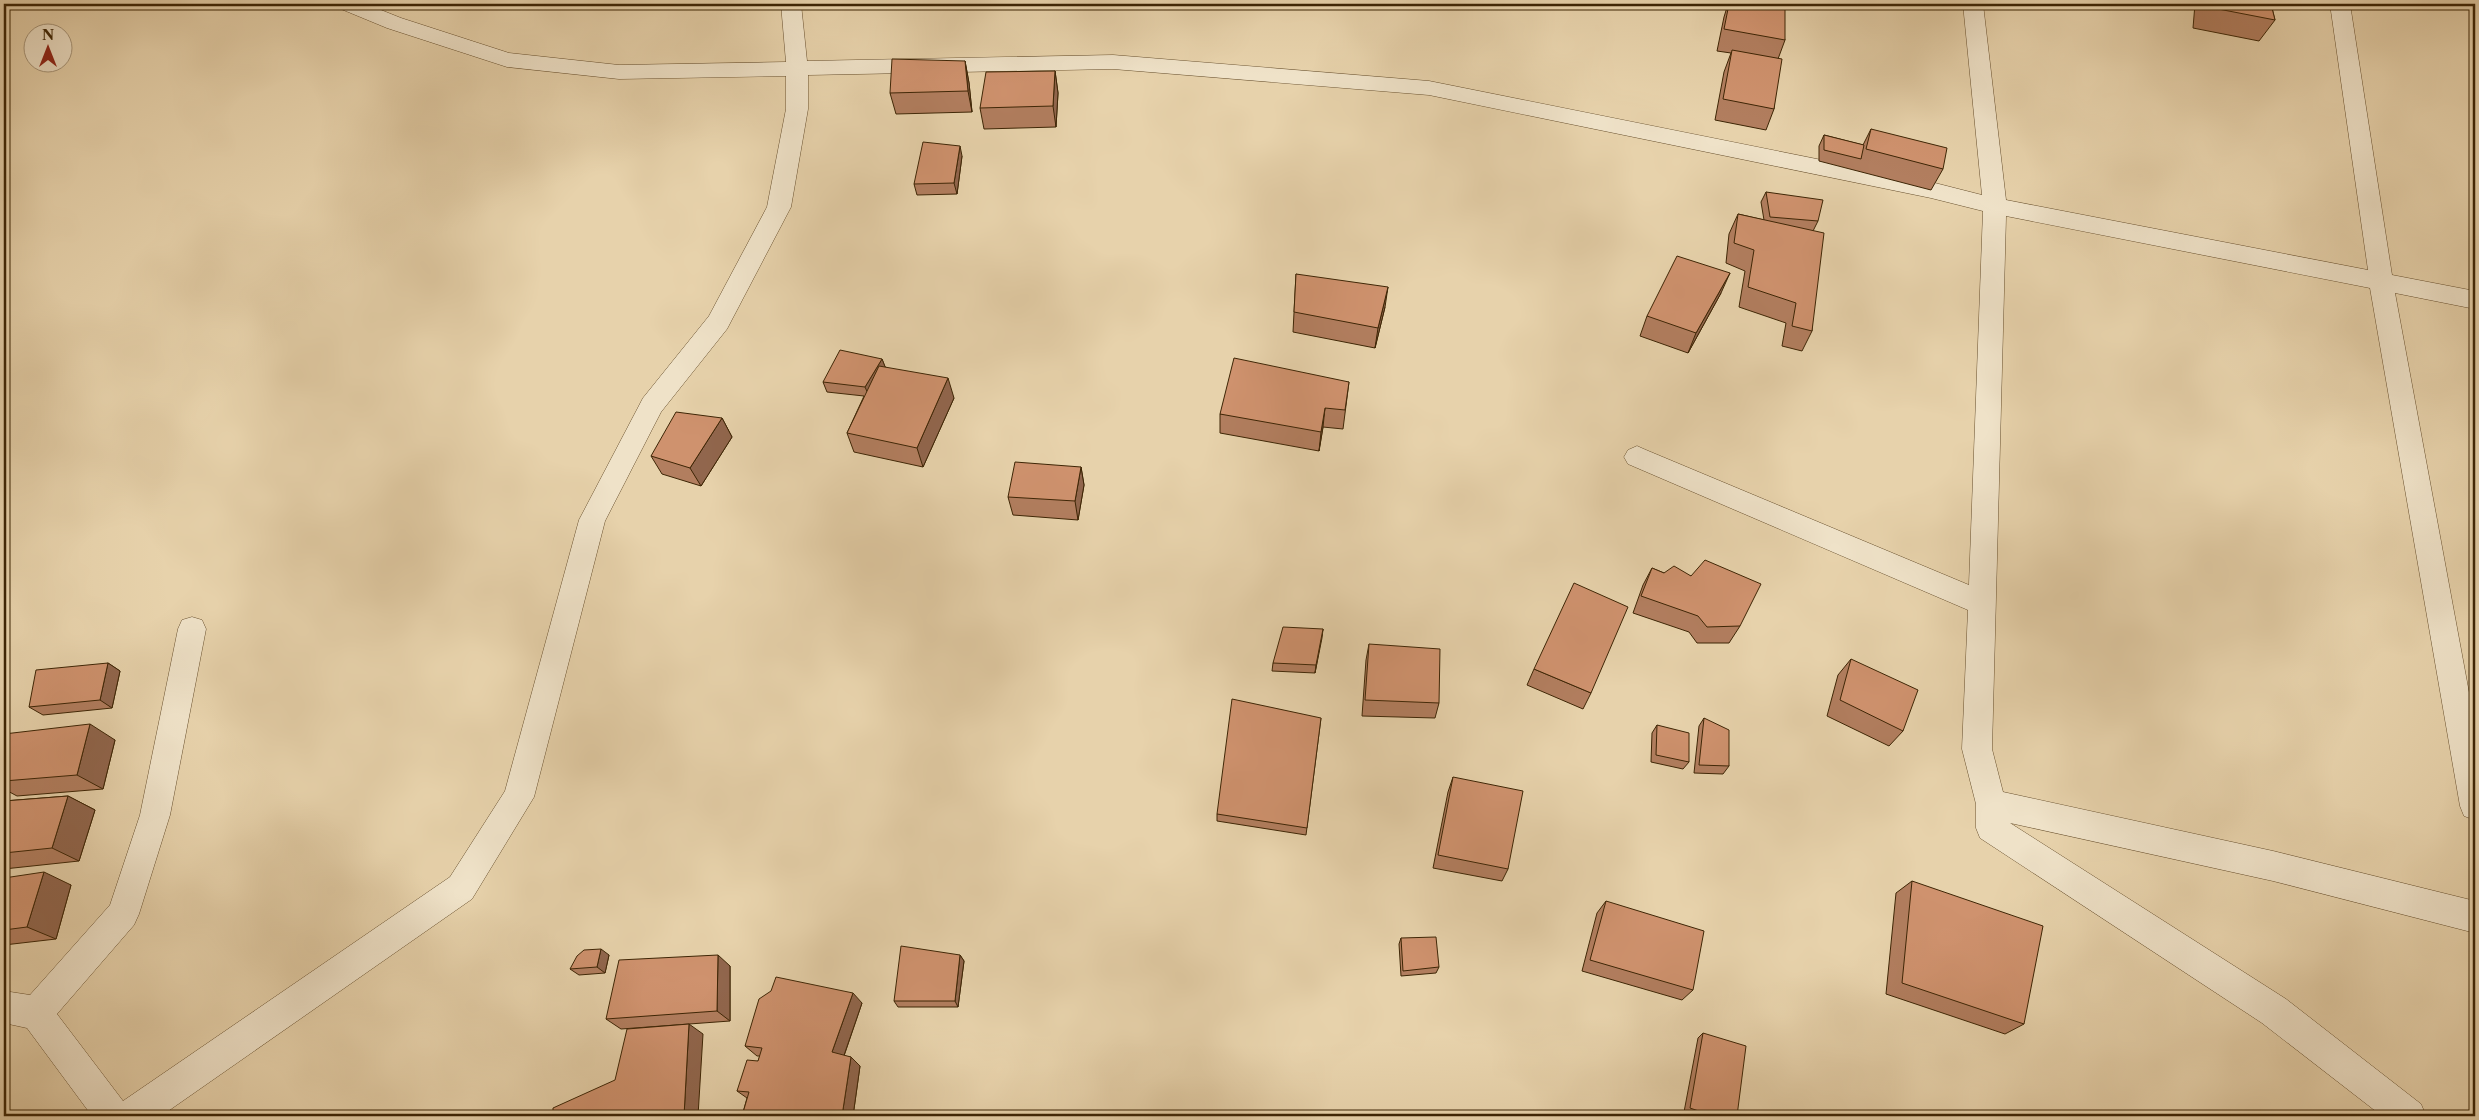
<svg xmlns="http://www.w3.org/2000/svg" width="2479" height="1120" font-family="'Libre Caslon Text',serif">
<style>
.lines{fill:none;stroke-linecap:round;stroke-linejoin:round}
.minor-casing{stroke:#68502e;stroke-width:1}
.minor{fill:#efe2c8;fill-rule:evenodd}
.wall{fill:#b27e5f;stroke:#3d2505}
.shaded-wall{fill:#91664d;stroke:#3d2505}
.building{fill:#cf926e;stroke:#3d2505}
</style>
<rect width="100%" height="100%" fill="#e7d2ab"/>
<filter id="stains"><feTurbulence type="fractalNoise" baseFrequency=".004" numOctaves="4"/><feColorMatrix values="0 0 0 0 .2 0 0 0 0 .09 0 0 0 0 .02 0 0 0 .5 -.17"/></filter>
<radialGradient id="worn" r=".72"><stop offset=".6" stop-color="#630" stop-opacity="0"/><stop offset="1" stop-color="#630" stop-opacity=".3"/></radialGradient>
<g class="lines">
<g class="minor-casing">
<path id="minor" d="M 338,4 L 366,4 L 401,18 L 509,53 L 619,65 L 786,62 L 781,4 L 801,4 L 807,61 L 1113,55 L 1429,81 L 1931,182 L 1982,195 L 1963,4 L 1983,4 L 2006,200 L 2368,270 L 2330,4 L 2350,4 L 2392,275 L 2475,291 L 2475,309 L 2395,293 L 2475,725 L 2475,820 L 2464,816 L 2460,806 L 2370,288 L 2006,216 L 1992,749 L 2003,792 L 2273,851 L 2475,901 L 2475,933 L 2273,881 L 2010,823 L 2286,999 L 2421,1104 L 2426,1116 L 2382,1116 L 2262,1023 L 1980,838 L 1976,828 L 1976,804 L 1962,749 L 1968,610 L 1628,464 L 1624,457 L 1628,450 L 1637,446 L 1646,450 L 1969,585 L 1983,211 L 1931,198 L 1429,95 L 1113,69 L 808,75 L 808,109 L 791,207 L 727,329 L 661,412 L 605,521 L 534,797 L 472,899 L 161,1116 L 92,1116 L 27,1028 L 4,1023 L 4,991 L 30,995 L 110,905 L 140,815 L 178,629 L 182,620 L 192,617 L 202,620 L 206,629 L 170,815 L 139,914 L 134,925 L 57,1014 L 123,1101 L 450,877 L 505,791 L 579,520 L 643,398 L 709,316 L 767,207 L 786,109 L 786,76 L 619,79 L 507,67 L 387,28 L 341,9 Z"/>
</g>
<use href="#minor" class="minor"/>
</g>
<path class="wall" d="M 1728,4 L 1774,4 L 1785,40 L 1778,59 L 1774,109 L 1766,130 L 1715,120 L 1724,72 L 1731,53 L 1717,51 L 1724,17 Z
M 2195,4 L 2271,4 L 2275,20 L 2259,41 L 2193,28 Z
M 965,61 L 969,83 L 972,112 L 896,114 L 890,93 Z
M 1055,71 L 1058,93 L 1056,127 L 984,129 L 980,108 Z
M 1871,129 L 1943,169 L 1931,190 L 1819,161 L 1819,146 L 1824,135 L 1863,145 Z
M 962,156 L 957,194 L 917,195 L 914,184 Z
M 1766,192 L 1818,221 L 1813,231 L 1812,331 L 1802,351 L 1782,346 L 1786,323 L 1739,307 L 1745,271 L 1726,263 L 1729,234 L 1738,214 L 1764,220 L 1761,202 Z
M 1296,274 L 1385,307 L 1375,348 L 1293,332 Z
M 1721,293 L 1688,353 L 1640,336 L 1647,316 Z
M 882,359 L 885,367 L 954,398 L 923,467 L 854,452 L 847,433 L 864,396 L 827,392 L 823,382 Z
M 1349,382 L 1343,429 L 1323,427 L 1319,451 L 1220,433 L 1220,414 Z
M 722,418 L 732,437 L 701,486 L 662,474 L 651,456 Z
M 1081,467 L 1084,485 L 1078,520 L 1013,515 L 1008,497 Z
M 1652,568 L 1664,573 L 1691,576 L 1740,626 L 1729,643 L 1697,643 L 1689,632 L 1633,613 L 1643,585 Z
M 1323,629 L 1315,673 L 1272,671 L 1273,663 Z
M 1369,644 L 1439,703 L 1435,718 L 1362,716 L 1366,660 Z
M 1851,659 L 1903,731 L 1889,746 L 1827,716 L 1838,675 Z
M 108,663 L 120,671 L 112,708 L 43,715 L 29,707 Z
M 1534,669 L 1591,693 L 1583,709 L 1527,685 Z
M 1321,718 L 1306,835 L 1217,821 L 1217,814 Z
M 1704,718 L 1729,766 L 1723,774 L 1694,773 L 1699,726 Z
M 1657,725 L 1689,762 L 1683,769 L 1651,762 L 1652,733 Z
M 4,734 L 115,740 L 103,789 L 17,796 L 4,789 Z
M 1453,777 L 1508,869 L 1502,881 L 1433,868 L 1448,792 Z
M 68,796 L 95,810 L 79,861 L 4,869 L 4,801 Z
M 4,878 L 71,885 L 56,939 L 4,945 Z
M 1912,881 L 2024,1024 L 2005,1034 L 1886,994 L 1896,893 Z
M 1606,901 L 1693,990 L 1682,1000 L 1582,971 L 1597,913 Z
M 1401,938 L 1439,967 L 1436,973 L 1401,976 L 1399,944 Z
M 609,955 L 605,973 L 579,975 L 570,969 Z
M 960,955 L 964,961 L 958,1007 L 898,1007 L 894,1001 Z
M 730,966 L 730,1021 L 621,1029 L 606,1019 Z
M 862,1003 L 844,1056 L 851,1057 L 860,1066 L 853,1116 L 742,1116 L 747,1098 L 737,1091 L 758,1061 L 760,1056 L 757,1056 L 745,1046 Z
M 1703,1033 L 1737,1116 L 1695,1116 L 1684,1112 L 1698,1038 Z"/>
<path class="shaded-wall" d="M 965,61 L 969,83 L 972,112 L 968,91 Z
M 1055,71 L 1058,93 L 1056,127 L 1053,106 Z
M 960,146 L 962,156 L 957,194 L 954,183 Z
M 1730,273 L 1721,293 L 1688,353 L 1696,333 Z
M 1388,287 L 1385,307 L 1375,348 L 1378,328 Z
M 882,359 L 886,369 L 869,396 L 865,387 Z
M 948,378 L 954,398 L 923,467 L 917,448 Z
M 1325,408 L 1323,427 L 1319,451 L 1321,432 Z
M 722,418 L 732,437 L 701,486 L 690,468 Z
M 1081,467 L 1084,485 L 1078,520 L 1075,501 Z
M 1323,629 L 1322,638 L 1315,673 L 1316,665 Z
M 108,663 L 120,671 L 112,708 L 100,700 Z
M 90,724 L 115,740 L 103,789 L 77,775 Z
M 68,796 L 95,810 L 79,861 L 52,848 Z
M 44,872 L 71,885 L 56,939 L 27,927 Z
M 601,949 L 609,955 L 605,973 L 597,967 Z
M 718,955 L 730,966 L 730,1021 L 717,1011 Z
M 960,955 L 964,961 L 958,1007 L 955,1001 Z
M 853,993 L 862,1003 L 842,1061 L 832,1052 Z
M 689,1024 L 703,1034 L 698,1116 L 684,1116 Z
M 851,1057 L 860,1066 L 853,1116 L 842,1116 Z"/>
<path class="building" d="M 1729,4 L 1774,4 L 1785,6 L 1785,40 L 1724,29 Z
M 2208,4 L 2271,4 L 2275,20 L 2208,7 Z
M 1732,50 L 1782,59 L 1774,109 L 1723,99 Z
M 892,59 L 965,61 L 968,91 L 890,93 Z
M 1055,71 L 1053,106 L 980,108 L 986,72 Z
M 1871,129 L 1947,148 L 1943,169 L 1866,149 Z
M 1824,135 L 1864,145 L 1861,159 L 1824,150 Z
M 923,142 L 960,146 L 954,183 L 914,184 Z
M 1766,192 L 1823,200 L 1818,221 L 1770,217 Z
M 1738,214 L 1824,233 L 1812,331 L 1792,326 L 1796,303 L 1748,287 L 1754,250 L 1734,243 Z
M 1677,256 L 1730,273 L 1696,333 L 1647,316 Z
M 1296,274 L 1388,287 L 1378,328 L 1294,312 Z
M 840,350 L 882,359 L 865,387 L 823,382 Z
M 1234,358 L 1349,382 L 1345,410 L 1325,408 L 1321,432 L 1220,414 Z
M 879,366 L 948,378 L 917,448 L 847,433 Z
M 676,412 L 722,418 L 690,468 L 651,456 Z
M 1015,462 L 1081,467 L 1075,501 L 1008,497 Z
M 1705,560 L 1761,584 L 1740,626 L 1707,627 L 1698,616 L 1641,596 L 1652,568 L 1664,573 L 1674,566 L 1691,576 Z
M 1574,583 L 1628,607 L 1591,693 L 1534,669 Z
M 1283,627 L 1323,629 L 1316,665 L 1273,663 Z
M 1369,644 L 1440,649 L 1439,703 L 1365,700 Z
M 1851,659 L 1918,690 L 1903,731 L 1840,700 Z
M 108,663 L 100,700 L 29,707 L 36,670 Z
M 1232,699 L 1321,718 L 1307,828 L 1217,814 Z
M 1704,718 L 1729,730 L 1729,766 L 1699,765 Z
M 90,724 L 77,775 L 4,781 L 4,734 Z
M 1657,725 L 1689,733 L 1689,762 L 1656,755 Z
M 1453,777 L 1523,791 L 1508,869 L 1438,855 Z
M 68,796 L 52,848 L 4,853 L 4,801 Z
M 44,872 L 27,927 L 4,930 L 4,878 Z
M 1912,881 L 2043,926 L 2024,1024 L 1902,983 Z
M 1606,901 L 1704,931 L 1693,990 L 1590,960 Z
M 1436,937 L 1439,967 L 1403,971 L 1401,938 Z
M 901,946 L 960,955 L 955,1001 L 894,1001 Z
M 601,949 L 597,967 L 570,969 L 577,956 L 584,950 Z
M 718,955 L 717,1011 L 606,1019 L 619,960 Z
M 776,977 L 853,993 L 832,1052 L 851,1057 L 842,1116 L 742,1116 L 749,1092 L 737,1091 L 747,1060 L 758,1061 L 762,1048 L 745,1046 L 759,999 L 771,991 Z
M 689,1024 L 684,1116 L 553,1116 L 553,1108 L 615,1080 L 627,1029 Z
M 1703,1033 L 1746,1046 L 1737,1116 L 1713,1116 L 1690,1108 Z"/>
<rect width="2479" height="1120" fill="none" stroke="#e7d2ab" stroke-width="20"/>
<rect x="5" y="5" width="2469" height="1110" fill="none" stroke="#3d2505" stroke-width="2.5"/>
<rect x="10" y="10" width="2459" height="1100" fill="none" stroke="#3d2505"/>
<g transform="translate(48 48)"><circle r="24" fill="#efe2c8" stroke="#a8967a"/>
<path d="M0-4L9 19L0 12L-9 19Z" fill="#8f2418"/>
<text y="-8" font-size="14" font-weight="bold" text-anchor="middle" fill="#3d2505">N</text>
</g>
<rect width="100%" height="100%" filter="url(#stains)"/>
<rect width="100%" height="100%" fill="url(#worn)"/>
</svg>
